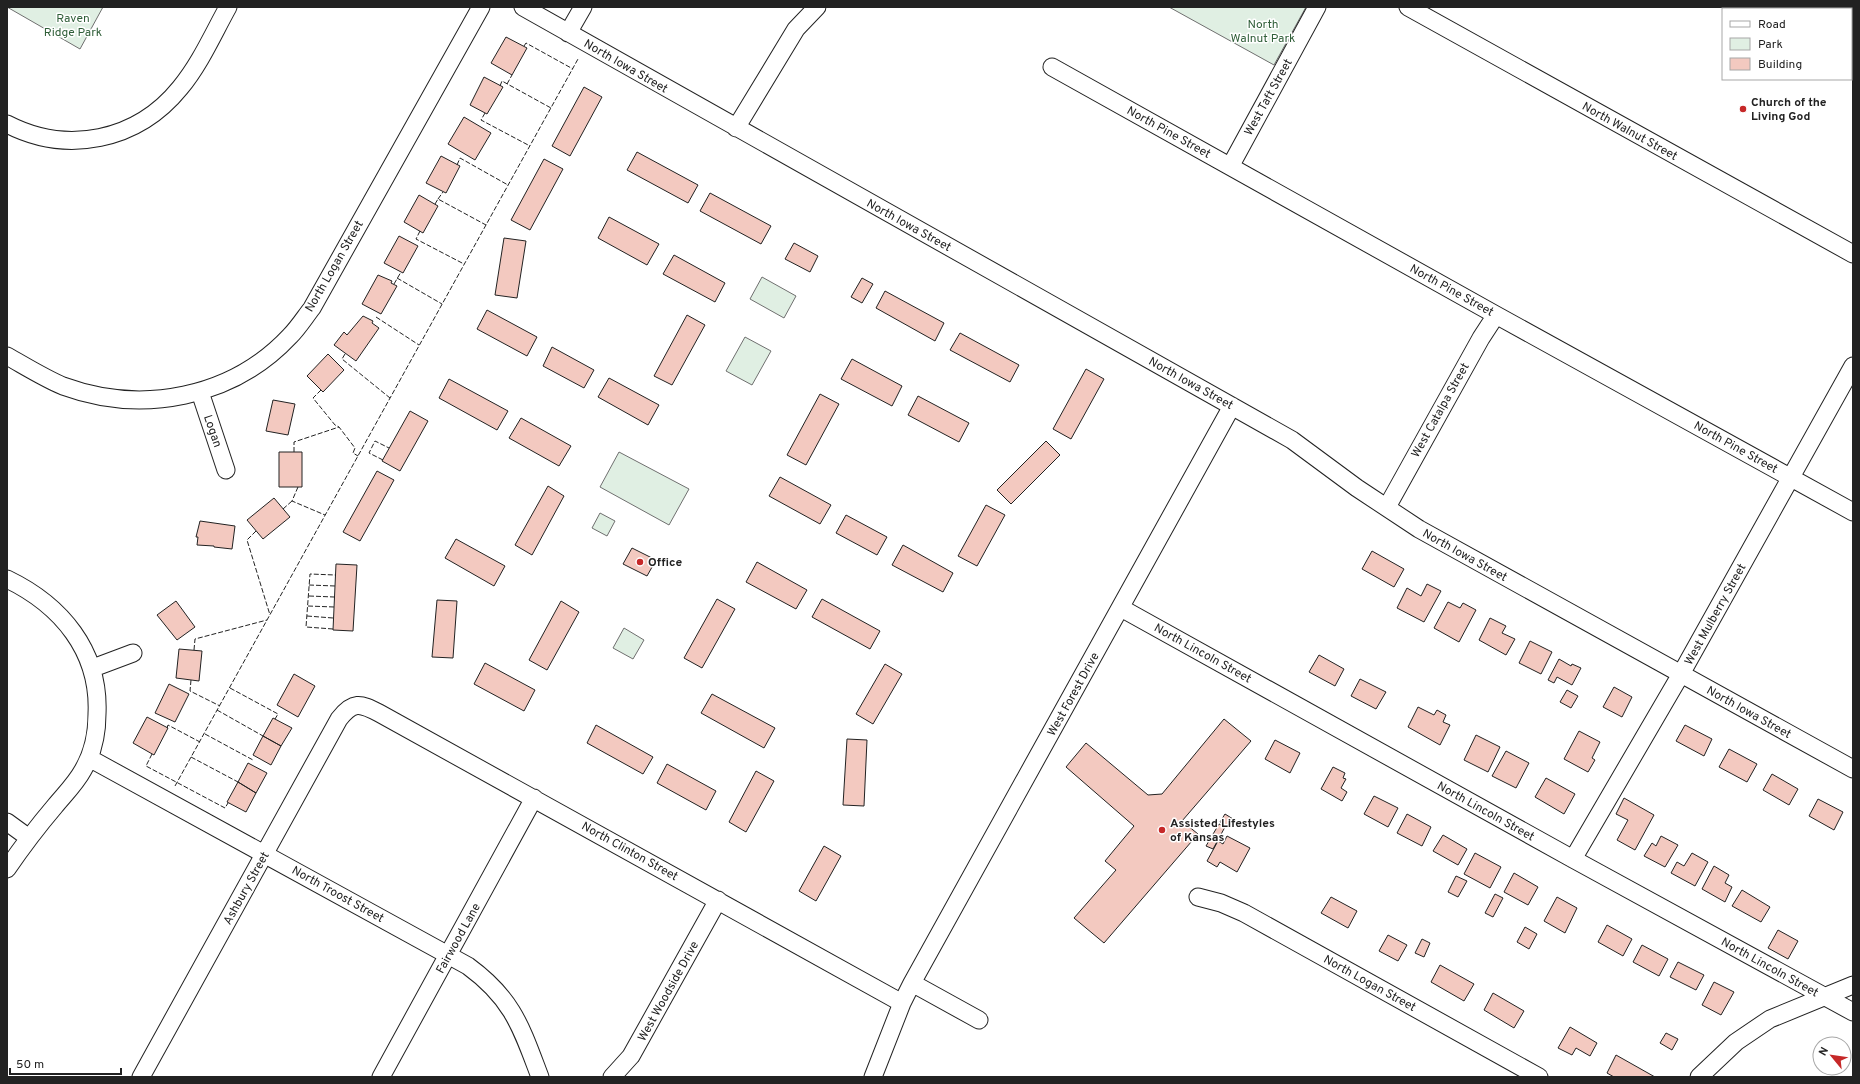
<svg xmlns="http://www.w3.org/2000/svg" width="1860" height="1084" font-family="Overpass,sans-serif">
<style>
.green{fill:#e0efe3;stroke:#6f6f6f}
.building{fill:#f3c9c0;stroke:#222}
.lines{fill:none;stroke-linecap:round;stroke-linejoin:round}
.minor-casing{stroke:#222;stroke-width:19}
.minor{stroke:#fff;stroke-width:17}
.fence{stroke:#222;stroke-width:1;stroke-dasharray:5 2;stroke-linecap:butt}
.poi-dot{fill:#c62828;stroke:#fff;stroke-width:1.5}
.labels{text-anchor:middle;stroke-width:3;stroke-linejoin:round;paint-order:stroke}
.park-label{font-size:12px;fill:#2f5e38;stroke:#fff}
.street-label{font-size:12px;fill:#222;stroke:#fff}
.poi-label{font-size:12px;font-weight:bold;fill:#222;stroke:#fff;text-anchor:start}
</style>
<rect width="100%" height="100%" fill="#fff"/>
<path class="green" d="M 7,7 L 103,7 L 80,49 Z
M 1169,7 L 1306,7 L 1274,65 Z
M 762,277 L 796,296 L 784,318 L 750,299 Z
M 745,337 L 771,351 L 752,385 L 726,371 Z
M 619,452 L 689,489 L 669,525 L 600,487 Z
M 600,513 L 615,521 L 607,536 L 592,528 Z
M 624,628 L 644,640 L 633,659 L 613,648 Z"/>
<path class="building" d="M 506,37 L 527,48 L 512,75 L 491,63 Z
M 484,77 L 503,87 L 487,114 L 470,105 Z
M 584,87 L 602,97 L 570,156 L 552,146 Z
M 464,117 L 491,133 L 475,160 L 448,144 Z
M 637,152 L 698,185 L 688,203 L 627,170 Z
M 441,156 L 460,166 L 446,193 L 426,183 Z
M 544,159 L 563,169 L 530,230 L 511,220 Z
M 710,193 L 771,226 L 761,244 L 700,211 Z
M 419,195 L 438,206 L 423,233 L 404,222 Z
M 609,217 L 659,244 L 647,265 L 598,238 Z
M 399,236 L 418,246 L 403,273 L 384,263 Z
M 504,238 L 526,241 L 517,298 L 495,295 Z
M 794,243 L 818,256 L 810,272 L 785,259 Z
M 674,255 L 725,283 L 715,302 L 663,274 Z
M 378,275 L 392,281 L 391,283 L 397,286 L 381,314 L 362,304 Z
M 862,278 L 873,284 L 862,303 L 851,297 Z
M 885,291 L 944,323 L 935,341 L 876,308 Z
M 487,310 L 537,337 L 527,356 L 477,329 Z
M 687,315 L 705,325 L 672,385 L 654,376 Z
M 363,316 L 373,321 L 372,323 L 379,328 L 356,361 L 334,345 L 344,332 L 347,335 Z
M 960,333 L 1019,365 L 1010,382 L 950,350 Z
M 552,347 L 594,370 L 584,388 L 543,366 Z
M 328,354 L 344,370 L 323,392 L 307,376 Z
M 852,359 L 902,386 L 892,406 L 841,379 Z
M 1086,369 L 1104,379 L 1071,439 L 1053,429 Z
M 609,378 L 659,405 L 648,425 L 598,397 Z
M 449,379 L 508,411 L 497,430 L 439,398 Z
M 820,394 L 839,404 L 806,465 L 787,455 Z
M 918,396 L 969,423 L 959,442 L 908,415 Z
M 273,400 L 295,404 L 288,435 L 266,431 Z
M 410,411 L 428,421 L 400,471 L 382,461 Z
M 521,418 L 571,446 L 559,466 L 509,438 Z
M 1046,441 L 1060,455 L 1011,504 L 997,490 Z
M 279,452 L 302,452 L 302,487 L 279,487 Z
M 377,471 L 394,480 L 360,541 L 343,532 Z
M 780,477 L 831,505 L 820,524 L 769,496 Z
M 548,486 L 564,496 L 532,555 L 515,545 Z
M 274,498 L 290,517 L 263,539 L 247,520 Z
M 986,505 L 1005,515 L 977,566 L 958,556 Z
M 846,515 L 887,537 L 877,555 L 836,533 Z
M 200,521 L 235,526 L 232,549 L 214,547 L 214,546 L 197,545 L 198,537 L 196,537 Z
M 456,539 L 505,566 L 494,586 L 445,558 Z
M 903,545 L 953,573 L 943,592 L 892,565 Z
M 632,548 L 656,560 L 647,576 L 623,564 Z
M 1372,551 L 1404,569 L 1394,587 L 1362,569 Z
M 757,562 L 807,590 L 796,609 L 746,582 Z
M 336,564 L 357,565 L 353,631 L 333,630 Z
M 1427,584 L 1441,591 L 1424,622 L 1397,608 L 1407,588 L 1421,596 Z
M 717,599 L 735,609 L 702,668 L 684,658 Z
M 822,599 L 880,631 L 870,649 L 812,617 Z
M 437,600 L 457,601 L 453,658 L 432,657 Z
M 176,601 L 195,627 L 177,640 L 157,615 Z
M 561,601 L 579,612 L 547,670 L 529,660 Z
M 1448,602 L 1460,608 L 1463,603 L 1476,610 L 1459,642 L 1434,628 Z
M 1490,618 L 1506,626 L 1502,633 L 1515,639 L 1506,655 L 1479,640 Z
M 1530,641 L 1552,652 L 1541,674 L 1519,663 Z
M 179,649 L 202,651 L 199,681 L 176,678 Z
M 1319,655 L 1344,669 L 1335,686 L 1309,672 Z
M 1559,659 L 1571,666 L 1572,664 L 1581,668 L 1572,685 L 1557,677 L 1554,683 L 1548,680 Z
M 485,663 L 535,690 L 524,711 L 474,684 Z
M 885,664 L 902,674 L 873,724 L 856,714 Z
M 294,674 L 315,686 L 298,717 L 277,705 Z
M 1360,679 L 1386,692 L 1376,709 L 1351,696 Z
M 169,684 L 189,694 L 175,722 L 155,713 Z
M 1614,687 L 1632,697 L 1622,717 L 1603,707 Z
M 1567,690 L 1578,696 L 1571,708 L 1560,702 Z
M 712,694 L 775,728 L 764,748 L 701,713 Z
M 1418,707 L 1434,715 L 1437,710 L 1446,715 L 1443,722 L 1450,725 L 1440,745 L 1408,727 Z
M 147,717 L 168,728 L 154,755 L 133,743 Z
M 273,718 L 292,728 L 281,746 L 263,736 Z
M 1224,719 L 1251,741 L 1182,821 L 1198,834 L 1104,943 L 1074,918 L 1116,870 L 1105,861 L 1134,826 L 1066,767 L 1086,743 L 1148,795 L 1162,794 Z
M 596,725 L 653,757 L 643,774 L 587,743 Z
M 1685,725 L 1712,739 L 1704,756 L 1676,741 Z
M 1579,731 L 1600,742 L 1592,758 L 1595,760 L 1588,772 L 1564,759 Z
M 1476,735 L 1500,747 L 1488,772 L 1464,760 Z
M 263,736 L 281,746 L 271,765 L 253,755 Z
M 847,739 L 867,740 L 864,806 L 843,805 Z
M 1275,740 L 1300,753 L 1290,773 L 1265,759 Z
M 1729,749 L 1757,764 L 1747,782 L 1719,767 Z
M 1506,751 L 1529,763 L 1516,788 L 1492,776 Z
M 248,763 L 267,773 L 256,793 L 238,782 Z
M 667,764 L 716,791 L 706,810 L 657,783 Z
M 1333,767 L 1345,773 L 1343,778 L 1346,779 L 1341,788 L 1347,792 L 1342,801 L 1321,789 Z
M 756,771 L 774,781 L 746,832 L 729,822 Z
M 1772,774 L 1798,789 L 1789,805 L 1763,790 Z
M 1546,778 L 1575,794 L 1564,814 L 1535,797 Z
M 238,782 L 256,793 L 246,812 L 227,802 Z
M 1374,796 L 1398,808 L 1388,827 L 1364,814 Z
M 1624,798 L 1654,815 L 1635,850 L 1617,840 L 1628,820 L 1616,814 Z
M 1818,799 L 1843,812 L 1834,830 L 1809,816 Z
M 1225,814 L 1233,819 L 1229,827 L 1220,822 Z
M 1407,814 L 1431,827 L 1422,846 L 1397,833 Z
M 1219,824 L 1225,827 L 1213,849 L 1206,846 Z
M 1443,835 L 1467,849 L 1458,865 L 1433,851 Z
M 1227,836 L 1250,848 L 1237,872 L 1220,862 L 1217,867 L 1207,861 L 1218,841 L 1223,844 Z
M 1661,836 L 1678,845 L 1665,867 L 1644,856 L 1652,843 L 1656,846 Z
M 824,846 L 841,856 L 816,901 L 799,891 Z
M 1475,853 L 1501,867 L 1490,888 L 1464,874 Z
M 1692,853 L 1708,862 L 1695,886 L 1671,873 L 1677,862 L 1684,866 Z
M 1714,866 L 1729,875 L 1725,883 L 1732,887 L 1725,902 L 1702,889 Z
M 1514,873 L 1538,887 L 1528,905 L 1504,892 Z
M 1456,876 L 1467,881 L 1458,897 L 1448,892 Z
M 1742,890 L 1770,907 L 1761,922 L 1732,906 Z
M 1495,894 L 1503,898 L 1493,917 L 1485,913 Z
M 1331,897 L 1357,911 L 1348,928 L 1321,913 Z
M 1557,897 L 1577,908 L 1565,933 L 1544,921 Z
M 1607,925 L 1632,939 L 1623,956 L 1598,942 Z
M 1525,927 L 1537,934 L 1529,949 L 1517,942 Z
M 1778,930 L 1798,941 L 1788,959 L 1768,948 Z
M 1388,935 L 1407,945 L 1398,961 L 1379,951 Z
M 1422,939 L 1430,943 L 1424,957 L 1415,953 Z
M 1642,945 L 1668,959 L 1659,976 L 1633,962 Z
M 1678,962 L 1704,975 L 1696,990 L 1670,977 Z
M 1440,965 L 1474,984 L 1464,1001 L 1431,982 Z
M 1714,982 L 1734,992 L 1721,1015 L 1702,1005 Z
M 1493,993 L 1524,1011 L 1514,1028 L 1484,1010 Z
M 1570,1027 L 1597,1043 L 1590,1056 L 1576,1048 L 1572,1055 L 1558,1048 Z
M 1666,1033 L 1678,1039 L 1672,1050 L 1660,1043 Z
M 1616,1055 L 1655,1077 L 1614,1077 L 1607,1073 Z"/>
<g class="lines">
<g class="minor-casing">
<path id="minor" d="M 523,7 L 1292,440 L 1357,488 L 1419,529 L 1853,769
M 1408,7 L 1853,254
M 568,33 L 583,7
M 1052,67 L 1496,315 L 1853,512
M 7,124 C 67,155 137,141 180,88 C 200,64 213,34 228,7
M 736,128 L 796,29 L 817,7
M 1231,165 L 1317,7
M 7,356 C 25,366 44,378 63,386 C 142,415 232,398 290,336 C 298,328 305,317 312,308 L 481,7
M 200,392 L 226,470
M 1387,507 L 1481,338 L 1496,315
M 7,579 C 61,605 100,651 97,714 C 97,734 93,753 83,770 C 76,783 65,794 55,806 C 38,826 22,847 7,869
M 1121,608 L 1573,859 L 1853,1012
M 93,668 L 133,653
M 89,758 L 468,966 C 513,999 521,1027 540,1077
M 7,822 L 29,838
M 1573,859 L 1681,674 L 1853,366
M 1198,897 L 1221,903 L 1244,913 L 1539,1077
M 912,983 L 979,1020
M 141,1077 L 339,719 C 353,701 360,703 379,713 L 902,1003
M 381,1077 L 534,798
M 612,1077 L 631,1056 L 718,900
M 873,1077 L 902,1003 L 912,983 L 1232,406
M 1699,1077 L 1736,1042 L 1770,1019 L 1853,985"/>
</g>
<use href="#minor" class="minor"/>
<path class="fence" d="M 524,46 L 526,43 L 573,69
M 507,84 L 512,75
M 500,86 L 502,81 L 551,108
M 485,113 L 481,120 L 530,146
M 457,165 L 460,158 L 508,185
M 438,199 L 443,192
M 435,204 L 438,199 L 486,225
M 420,231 L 416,239 L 464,264
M 397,278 L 442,304
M 394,284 L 401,272
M 376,317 L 419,345
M 345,354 L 342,359 L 390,398
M 321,390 L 313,398 L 335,425 L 339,427
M 294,452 L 294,442 L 339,427 L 355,448 L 353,453 L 358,456
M 383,460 L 369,453 L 375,441 L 389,448
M 298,487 L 292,501 L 325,515
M 283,509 L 292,501
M 256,531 L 247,540 L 270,615
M 309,585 L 335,586
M 309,596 L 334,597
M 308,606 L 334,607
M 307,616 L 333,618
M 333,629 L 306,627 L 310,574 L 335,575
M 194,650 L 195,639 L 267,620
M 191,680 L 190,691 L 220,706
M 230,688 L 278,714 L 275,719
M 217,710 L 263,736
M 167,728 L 168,725 L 200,742
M 205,734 L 253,760
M 152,754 L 146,766 L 225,808 L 228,803
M 191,757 L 238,782
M 175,786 L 578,59"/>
</g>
<g class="poi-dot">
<circle cx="1743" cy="109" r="4"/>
<circle cx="640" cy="562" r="4"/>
<circle cx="1162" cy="830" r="4"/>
</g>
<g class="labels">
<g class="park-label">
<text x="73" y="22">Raven<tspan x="73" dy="14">Ridge Park</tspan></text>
<text x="1263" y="28">North<tspan x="1263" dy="14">Walnut Park</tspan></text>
</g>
<g class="street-label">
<text transform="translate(626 66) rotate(30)" y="4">North Iowa Street</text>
<text transform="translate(1268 97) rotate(-61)" y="4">West Taft Street</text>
<text transform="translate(1630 131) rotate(29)" y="4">North Walnut Street</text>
<text transform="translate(1169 132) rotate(29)" y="4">North Pine Street</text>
<text transform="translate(909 225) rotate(29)" y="4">North Iowa Street</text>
<text transform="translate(334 266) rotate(-60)" y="4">North Logan Street</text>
<text transform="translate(1452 290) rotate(29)" y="4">North Pine Street</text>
<text transform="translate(1191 383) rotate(29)" y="4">North Iowa Street</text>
<text transform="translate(1440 410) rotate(-61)" y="4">West Catalpa Street</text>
<text transform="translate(213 431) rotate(71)" y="4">Logan</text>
<text transform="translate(1736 447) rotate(29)" y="4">North Pine Street</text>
<text transform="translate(1465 555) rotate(29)" y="4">North Iowa Street</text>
<text transform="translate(1715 614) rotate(-61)" y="4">West Mulberry Street</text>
<text transform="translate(1203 653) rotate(29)" y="4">North Lincoln Street</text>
<text transform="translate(1073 694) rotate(-61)" y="4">West Forest Drive</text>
<text transform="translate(1749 712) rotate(29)" y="4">North Iowa Street</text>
<text transform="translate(1486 811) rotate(29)" y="4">North Lincoln Street</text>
<text transform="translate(630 851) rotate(29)" y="4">North Clinton Street</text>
<text transform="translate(246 888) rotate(-61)" y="4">Ashbury Street</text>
<text transform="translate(338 894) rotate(29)" y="4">North Troost Street</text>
<text transform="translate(458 938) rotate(-61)" y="4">Fairwood Lane</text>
<text transform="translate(1770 967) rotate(29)" y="4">North Lincoln Street</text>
<text transform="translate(1370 983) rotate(29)" y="4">North Logan Street</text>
<text transform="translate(668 991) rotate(-61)" y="4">West Woodside Drive</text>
</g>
<g class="poi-label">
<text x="1751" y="106">Church of the<tspan x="1751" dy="14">Living God</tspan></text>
<text x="648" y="566">Office</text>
<text x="1170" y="827">Assisted Lifestyles<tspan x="1170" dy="14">of Kansas</tspan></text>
</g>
</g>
<rect width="1860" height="1084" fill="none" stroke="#222222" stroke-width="16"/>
<rect x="1722" y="8" width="130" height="72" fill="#ffffff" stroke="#a7a7a7"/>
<rect x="1730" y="21" width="20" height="6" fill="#ffffff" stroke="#a7a7a7"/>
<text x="1758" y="28" font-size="12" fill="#222222">Road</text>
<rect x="1730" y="38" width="20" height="12" fill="#e0efe3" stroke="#a7a7a7"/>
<text x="1758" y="48" font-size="12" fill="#222222">Park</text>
<rect x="1730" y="58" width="20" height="12" fill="#f3c9c0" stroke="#a7a7a7"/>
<text x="1758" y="68" font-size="12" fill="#222222">Building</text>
<g transform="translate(1832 1056) rotate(299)"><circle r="19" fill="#ffffff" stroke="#a7a7a7"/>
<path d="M0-3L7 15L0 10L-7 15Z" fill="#c62828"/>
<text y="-6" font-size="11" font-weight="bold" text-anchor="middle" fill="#222222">N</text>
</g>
<path d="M10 1068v6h111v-6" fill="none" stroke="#222222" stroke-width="2"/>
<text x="16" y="1068" font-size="12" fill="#222222" stroke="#ffffff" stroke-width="3" paint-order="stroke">50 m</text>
</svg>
